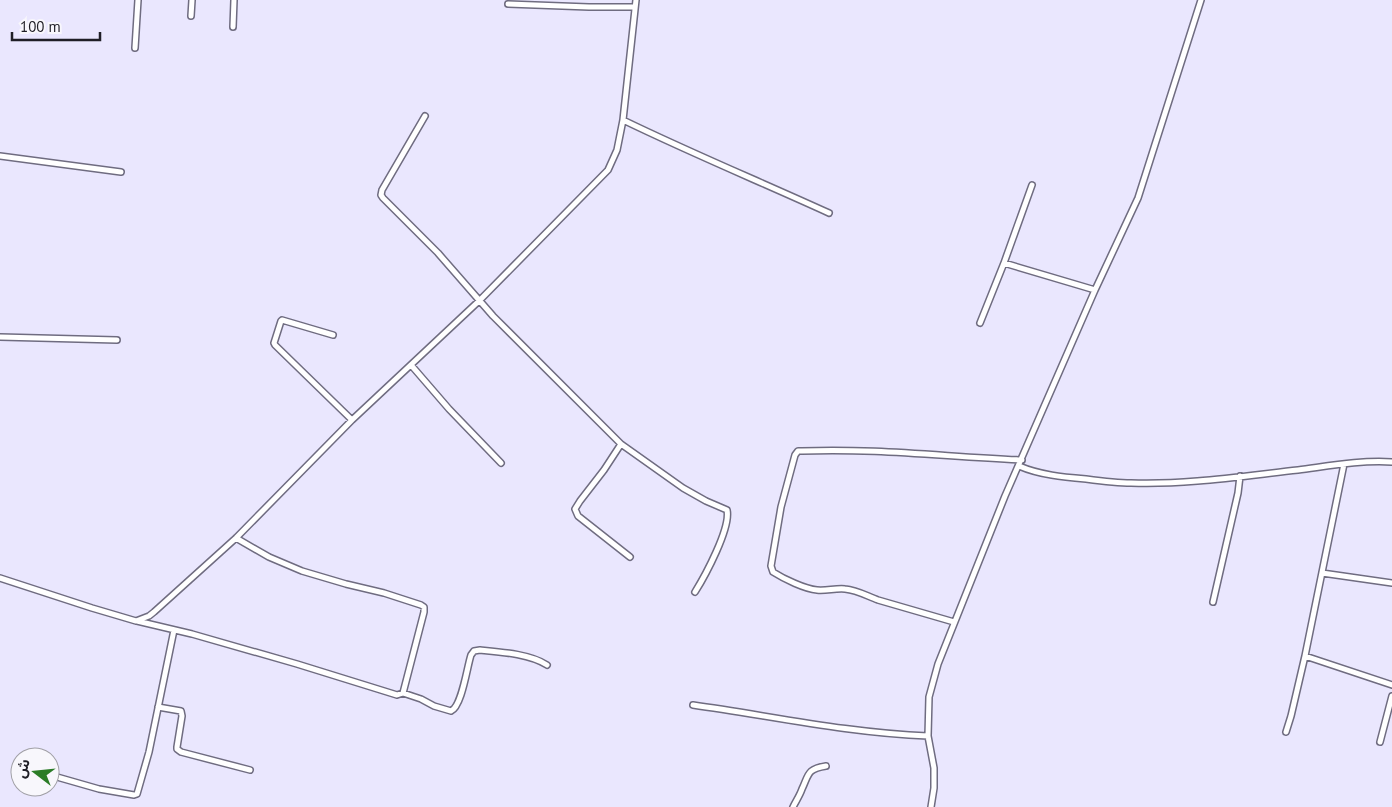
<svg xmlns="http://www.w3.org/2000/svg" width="1392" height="807" font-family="'PT Sans','Noto Sans Arabic',sans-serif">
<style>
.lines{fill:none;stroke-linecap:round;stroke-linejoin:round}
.minor-casing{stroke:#6f6c80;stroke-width:8}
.minor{stroke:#fff;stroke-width:5}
</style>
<rect width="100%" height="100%" fill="#eae7fe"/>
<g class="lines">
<g class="minor-casing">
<path id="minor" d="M 508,4 L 589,7 L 635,7
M 191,16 L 192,0
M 233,27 L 234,0
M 135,48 L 138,0
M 425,116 L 382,190 L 381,195 L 383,198 L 438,253 L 493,316 L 621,444 L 683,488 L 706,501 L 727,510 C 731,528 705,576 695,592
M 623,120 C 691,153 761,182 829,213
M 0,156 L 121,172
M 1004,263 L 1032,185
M 980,323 L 1004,263 L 1095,290
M 333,335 L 282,320 L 281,321 L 274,343 L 275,345 L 352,420
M 0,337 L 117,340
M 411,365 L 449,409 L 501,463
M 621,444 L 604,470 L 580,501 L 575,509 L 578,516 L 630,557
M 1019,466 C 1040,475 1063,477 1086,479 C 1101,481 1116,483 1131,483 C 1186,485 1243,476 1298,470 C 1329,466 1360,460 1392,462
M 236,538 L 269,557 L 302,571 L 346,584 L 384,593 L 421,605 L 424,607 L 424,612 L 403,693
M 1322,573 L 1392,583
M 0,578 L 92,608 L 136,621 L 149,616 L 154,612 L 236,538 L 352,420 L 480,300 L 608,170 L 617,150 L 623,120 L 636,0
M 1213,602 L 1238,493 L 1240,476
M 137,621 L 192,634 L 297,664 L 397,695 L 403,693 L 421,699 L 434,706 L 451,711 C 462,706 467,667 471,655 L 474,651 L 480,650 C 501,652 530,654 547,665
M 954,622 L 878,600 C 867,596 857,590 845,589 C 836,588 826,591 817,590 C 805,589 784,579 773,572 L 771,566 L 781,507 L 795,455 L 798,451 L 802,451 C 875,448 948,457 1022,460
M 1305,656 L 1392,685
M 693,705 C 771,716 849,733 928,736
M 158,707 L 181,711 L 182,716 L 177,747 L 177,749 L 181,752 L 250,770
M 1286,732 L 1291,716 L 1305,656 L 1344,464
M 1380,742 L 1392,696
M 18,767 L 20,767
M 50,775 L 99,789 L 134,795 L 137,794 L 149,752 L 174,630
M 793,807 C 796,801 800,795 802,789 C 809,774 807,769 826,766
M 931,807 L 934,788 L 934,768 L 928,736 L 929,697 L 938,664 L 1005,496 L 1095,290 L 1138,198 L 1201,0"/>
</g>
<use href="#minor" class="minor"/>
</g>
<g transform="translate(35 772) rotate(286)"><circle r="24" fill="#f8f7fc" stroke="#a1a0a6"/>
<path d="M0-4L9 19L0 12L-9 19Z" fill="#2b7c27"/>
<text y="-8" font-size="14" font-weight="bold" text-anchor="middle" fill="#1f1e26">ش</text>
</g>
<path d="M12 32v8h88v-8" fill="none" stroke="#1f1e26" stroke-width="2.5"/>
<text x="20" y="32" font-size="15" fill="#1f1e26" stroke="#f8f7fc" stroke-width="4" paint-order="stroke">100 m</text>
</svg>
